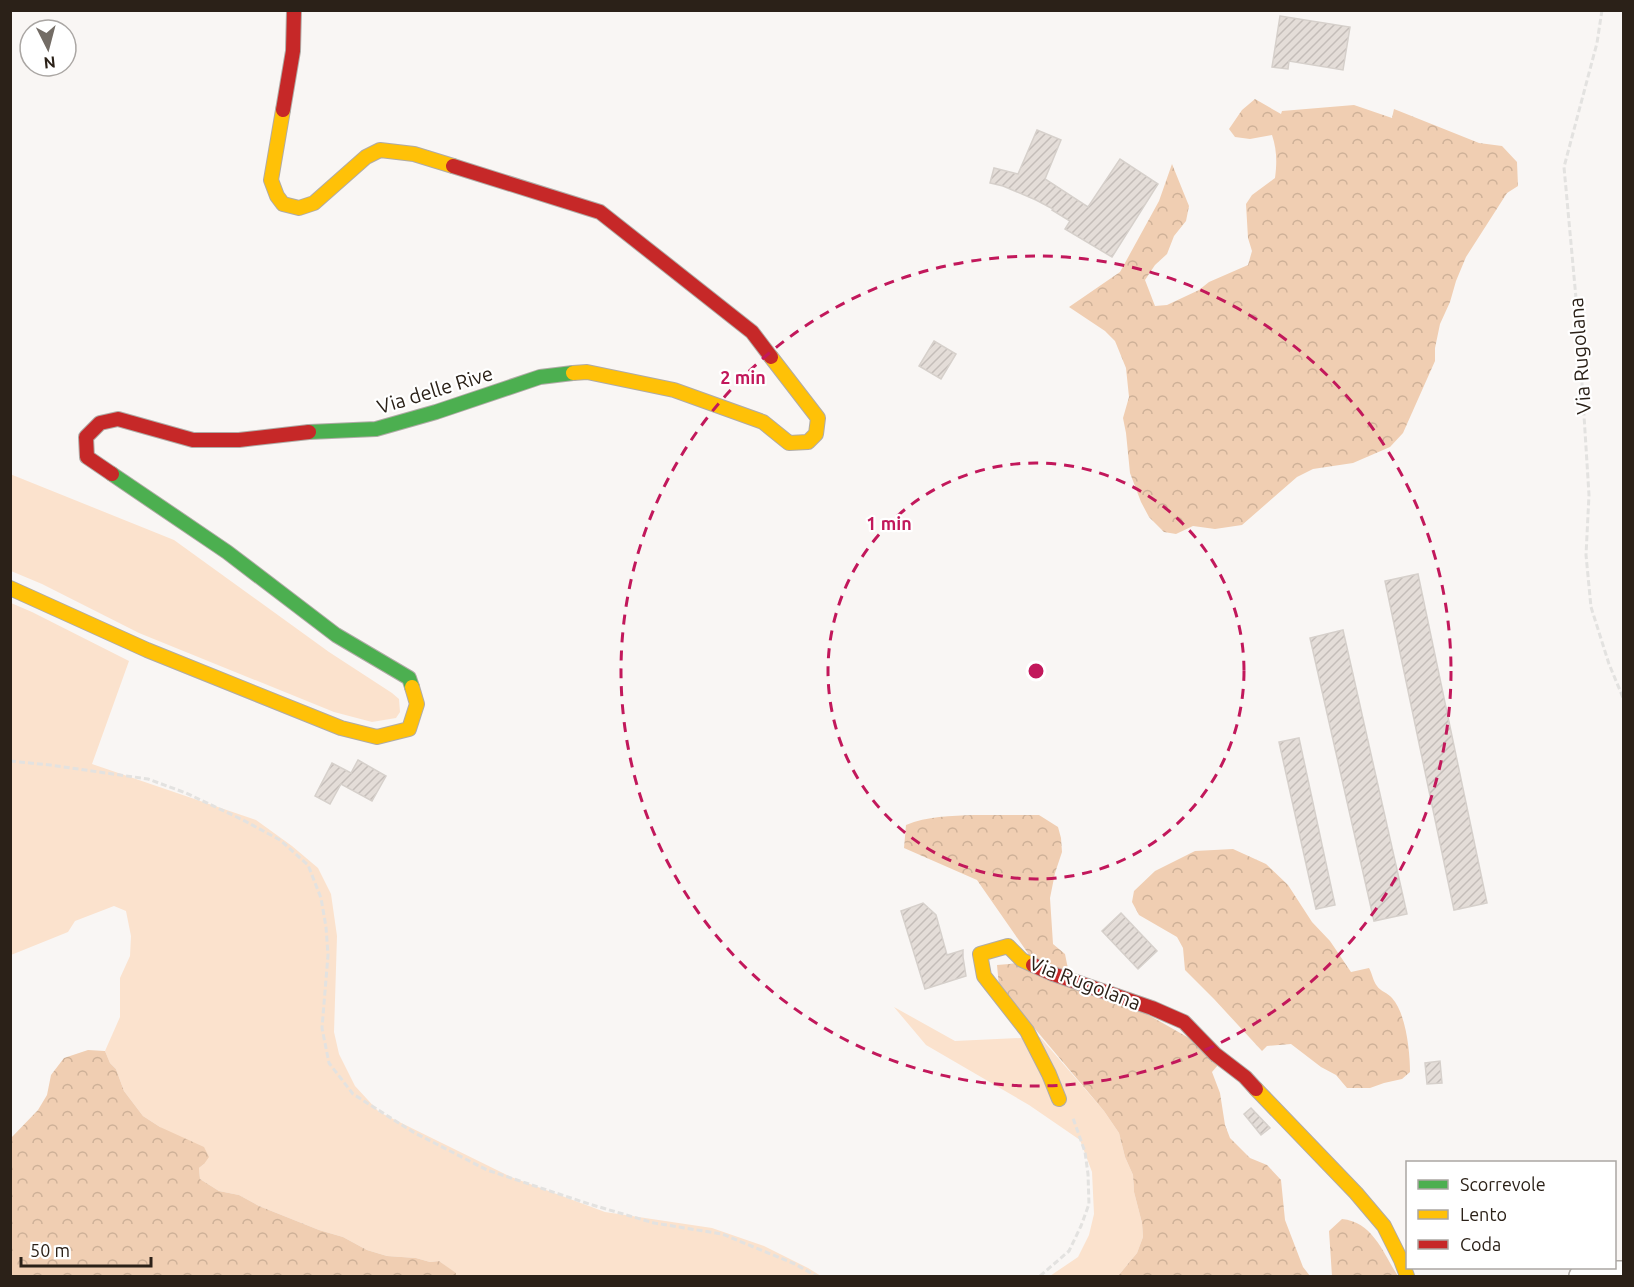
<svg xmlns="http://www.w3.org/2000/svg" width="1634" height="1287" font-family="Ubuntu,sans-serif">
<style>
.green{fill:#fbe2cd}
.forest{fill:url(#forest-crowns)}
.building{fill:url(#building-hatch);stroke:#d6d0cb;stroke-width:1.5}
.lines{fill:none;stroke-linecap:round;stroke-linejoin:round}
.street-casing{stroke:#b0aba6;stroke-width:24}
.fast-casing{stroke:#b0aba6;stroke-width:16}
.slow-casing{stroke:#b0aba6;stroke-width:16}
.jam-casing{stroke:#b0aba6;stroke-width:16}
.path{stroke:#e3e2e0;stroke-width:3;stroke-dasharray:6 3;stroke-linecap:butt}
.street{stroke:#fefefd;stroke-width:21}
.fast{stroke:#4caf50;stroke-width:14}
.slow{stroke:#ffc107;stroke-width:14}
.jam{stroke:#c62828;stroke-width:14}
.ring{fill:none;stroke:#c2185b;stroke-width:3;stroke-dasharray:10 8}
.labels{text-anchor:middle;stroke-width:4.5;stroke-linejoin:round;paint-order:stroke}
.street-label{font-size:20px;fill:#2b2118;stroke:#fff}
.centre{fill:#c2185b;stroke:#fff;stroke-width:3}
.ring-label{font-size:18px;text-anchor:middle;font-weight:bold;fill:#c2185b;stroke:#fff;stroke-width:4.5;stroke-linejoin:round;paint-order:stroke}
</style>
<defs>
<pattern id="forest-crowns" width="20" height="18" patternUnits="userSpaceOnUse" patternTransform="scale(1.5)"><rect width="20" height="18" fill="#f0ceb2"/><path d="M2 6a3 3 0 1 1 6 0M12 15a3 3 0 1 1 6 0" fill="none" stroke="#ceb198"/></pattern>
<pattern id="building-hatch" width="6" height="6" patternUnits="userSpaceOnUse" patternTransform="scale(1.5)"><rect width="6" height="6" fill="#e4ddd8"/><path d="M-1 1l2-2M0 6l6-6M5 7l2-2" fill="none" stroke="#c4bdb9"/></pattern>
</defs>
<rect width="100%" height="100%" fill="#f9f6f4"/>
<path class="green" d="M 10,474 L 174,540 L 329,652 L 392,693 L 399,699 L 400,712 L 396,718 L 372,722 L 334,712 L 139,633 L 42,584 L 11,571 Z
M 11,603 L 32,612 L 129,661 L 92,764 L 256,820 L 292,846 L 318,868 L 331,894 L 337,936 L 334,1032 L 339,1054 L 355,1086 L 379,1112 L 511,1177 L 605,1212 L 712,1228 L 764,1246 L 808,1268 L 821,1276 L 456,1276 L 455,1273 L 439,1261 L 430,1262 L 416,1258 L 387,1256 L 367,1250 L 343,1237 L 319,1230 L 259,1206 L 239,1195 L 219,1191 L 200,1179 L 199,1168 L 204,1164 L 160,1127 L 143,1116 L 124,1091 L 116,1069 L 110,1063 L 105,1051 L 120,1017 L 120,978 L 130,956 L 131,936 L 126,911 L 114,906 L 75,921 L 68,932 L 11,955 Z
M 894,1007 L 955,1041 L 1040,1037 L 1104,1111 L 1119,1133 L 1125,1157 L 1133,1175 L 1134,1192 L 1142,1223 L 1143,1237 L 1137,1253 L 1118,1276 L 1050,1276 L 1078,1257 L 1089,1235 L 1094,1214 L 1092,1172 L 1080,1140 L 1029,1105 L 926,1045 Z"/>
<path class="forest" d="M 1255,99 L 1281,114 L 1282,111 L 1354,105 L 1392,118 L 1394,109 L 1479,143 L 1502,146 L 1517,162 L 1518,186 L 1507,193 L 1466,257 L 1456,281 L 1450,302 L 1440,324 L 1435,348 L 1435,361 L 1403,433 L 1390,447 L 1353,463 L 1313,469 L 1297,477 L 1242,525 L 1215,529 L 1193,526 L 1176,534 L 1164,532 L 1149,517 L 1141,502 L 1130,473 L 1126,433 L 1123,418 L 1129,397 L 1126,368 L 1115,341 L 1105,331 L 1069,307 L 1120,272 L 1159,201 L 1172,164 L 1189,206 L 1186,221 L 1174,236 L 1167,254 L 1155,265 L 1145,280 L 1155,306 L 1167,305 L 1199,290 L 1209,282 L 1248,265 L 1252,251 L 1248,238 L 1246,204 L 1252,195 L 1275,178 C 1277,163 1277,150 1272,135 L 1250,139 L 1235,137 L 1229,129 L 1242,110 Z
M 974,815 L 1039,815 L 1058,827 L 1061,838 L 1062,852 L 1055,873 L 1050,898 L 1053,944 L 1065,954 L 1068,969 L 1224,1058 L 1212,1072 L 1220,1093 L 1225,1125 L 1230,1138 L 1250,1158 L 1267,1165 L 1281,1180 L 1285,1220 L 1303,1267 L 1310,1276 L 1118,1276 L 1137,1253 L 1143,1237 L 1142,1223 L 1134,1192 L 1133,1175 L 1125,1157 L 1119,1133 L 1104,1111 L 999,986 L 997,965 L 1034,962 L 977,880 L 904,848 L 906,825 C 927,816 951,816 974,815 Z
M 1233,849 L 1266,864 L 1288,885 L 1312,922 L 1330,941 L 1351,972 L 1369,968 C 1372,973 1373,981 1377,986 C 1380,991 1388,993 1392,998 C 1406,1013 1410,1052 1410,1072 L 1402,1079 L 1384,1083 L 1370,1088 L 1347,1088 L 1336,1075 L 1321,1067 L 1291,1044 L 1267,1046 L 1262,1051 L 1214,999 L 1185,970 L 1183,948 L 1177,937 L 1139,915 L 1132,902 L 1134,891 L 1155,871 L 1195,851 Z
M 88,1050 L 105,1051 L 110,1063 L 116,1069 L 124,1091 L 143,1116 L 160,1127 L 204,1147 L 209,1157 L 204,1164 L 199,1168 L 200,1179 L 219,1191 L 239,1195 L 259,1206 L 319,1230 L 343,1237 L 367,1250 L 387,1256 L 416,1258 L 430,1262 L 439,1261 L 456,1273 L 456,1276 L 11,1276 L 11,1138 L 38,1110 L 47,1095 L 51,1075 L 64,1058 Z
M 1342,1219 C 1373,1222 1383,1253 1398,1276 L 1332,1276 L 1329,1231 Z"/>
<path class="building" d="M 1280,16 L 1350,27 L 1343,70 L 1289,61 L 1288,69 L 1272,67 Z
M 1037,130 L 1061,140 L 1045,179 L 1088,207 L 1120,159 L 1158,184 L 1112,257 L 1065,229 L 1070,221 L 1052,210 L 1053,209 L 1036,200 L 1003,186 L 990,183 L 994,168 L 1018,174 Z
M 934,341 L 956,354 L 941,379 L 919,366 Z
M 1418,574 L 1487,903 L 1454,910 L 1385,581 Z
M 1343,630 L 1407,914 L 1374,921 L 1310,638 Z
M 1299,738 L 1335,905 L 1316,909 L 1279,742 Z
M 358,760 L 386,776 L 372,801 L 341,784 L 330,804 L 315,796 L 332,763 L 351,773 Z
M 923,903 L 936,915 L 947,955 L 963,950 L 963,957 L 966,976 L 925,989 L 901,911 Z
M 1121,913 L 1157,951 L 1138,969 L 1102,931 Z
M 1440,1061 L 1442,1083 L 1427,1084 L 1425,1063 Z
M 1251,1108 L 1270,1128 L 1261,1135 L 1244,1114 Z"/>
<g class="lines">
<g class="street-casing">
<path id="street" d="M 1580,1276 L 1607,1272 L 1624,1272"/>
</g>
<g class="fast-casing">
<path id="fast" d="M 309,432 L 376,429 L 436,412 L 540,377 L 573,373
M 112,474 L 227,552 L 336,635 L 409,678 L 412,687"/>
</g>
<g class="slow-casing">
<path id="slow" d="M 283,110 L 271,180 L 277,196 L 283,204 L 299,208 L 314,203 L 366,157 L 380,150 L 414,154 L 453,166
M 573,373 L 587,372 L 674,390 L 763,422 L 789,443 L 808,442 L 816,434 L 818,418 L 771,357
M 10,588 L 147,650 L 341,728 L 377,737 L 409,729 L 417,704 L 412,687
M 1033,965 L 1022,960 L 1008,946 L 980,954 L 984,976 L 1027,1031 L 1049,1074 L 1059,1099
M 1256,1089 L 1356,1193 L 1384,1226 L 1401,1260 L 1407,1276"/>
</g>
<g class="jam-casing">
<path id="jam" d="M 283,110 L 293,51 L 294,10
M 453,166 L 600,212 L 752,332 L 771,357
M 112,474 L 87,457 L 86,437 L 100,423 L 118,419 L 193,440 L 239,440 L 309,432
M 1033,965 L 1053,974 L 1152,1008 L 1184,1022 L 1215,1054 L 1245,1077 L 1256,1089"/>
</g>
<path class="path" d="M 1602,10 L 1597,43 L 1564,167 L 1578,320 L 1589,495 L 1586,555 L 1591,607 L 1609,664 L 1624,700
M 10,761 L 50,765 L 148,779 L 186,793 L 243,820 L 280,840 L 308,865 L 321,898 L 326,927 L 328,955 L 322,1028 L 329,1063 L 353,1094 L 413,1132 L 487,1170 L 589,1204 L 654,1223 L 722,1234 L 795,1264 L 816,1276
M 1040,1276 L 1069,1251 L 1081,1226 L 1089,1204 L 1088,1174 L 1085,1152 L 1073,1118"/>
<use href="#street" class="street"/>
<use href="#fast" class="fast"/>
<use href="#slow" class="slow"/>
<use href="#jam" class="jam"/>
</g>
<g class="ring">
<circle cx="1036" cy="671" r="208"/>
<circle cx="1036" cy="671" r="415"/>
</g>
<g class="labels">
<g class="street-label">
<text transform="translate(1580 356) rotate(-94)" y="7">Via Rugolana</text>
<text transform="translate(435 390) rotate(-17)" y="7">Via delle Rive</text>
<text transform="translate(1085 983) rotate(21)" y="7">Via Rugolana</text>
</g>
</g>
<circle cx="1036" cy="671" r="9" class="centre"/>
<g class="ring-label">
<text x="743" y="384">2 min</text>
<text x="889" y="530">1 min</text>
</g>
<rect width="1634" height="1287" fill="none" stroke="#2b2118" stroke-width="24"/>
<rect x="1406" y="1161" width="210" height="108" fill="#ffffff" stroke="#aaa6a3" stroke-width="1.5"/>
<rect x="1418" y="1180" width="30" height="9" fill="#4caf50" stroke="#aaa6a3" stroke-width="1.5"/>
<text x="1460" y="1191" font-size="18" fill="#2b2118">Scorrevole</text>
<rect x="1418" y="1210" width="30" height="9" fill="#ffc107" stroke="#aaa6a3" stroke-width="1.5"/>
<text x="1460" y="1221" font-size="18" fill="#2b2118">Lento</text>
<rect x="1418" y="1240" width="30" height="9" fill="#c62828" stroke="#aaa6a3" stroke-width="1.5"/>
<text x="1460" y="1251" font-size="18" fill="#2b2118">Coda</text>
<g transform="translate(48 48) rotate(174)"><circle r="28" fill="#ffffff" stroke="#aaa6a3" stroke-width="1.5"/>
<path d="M0-4.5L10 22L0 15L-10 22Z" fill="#736c65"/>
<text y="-9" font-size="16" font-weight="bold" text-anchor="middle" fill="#2b2118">N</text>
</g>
<path d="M21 1257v9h130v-9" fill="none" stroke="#2b2118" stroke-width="3"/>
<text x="30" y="1257" font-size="18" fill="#2b2118" stroke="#ffffff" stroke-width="4.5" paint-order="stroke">50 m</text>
</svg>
